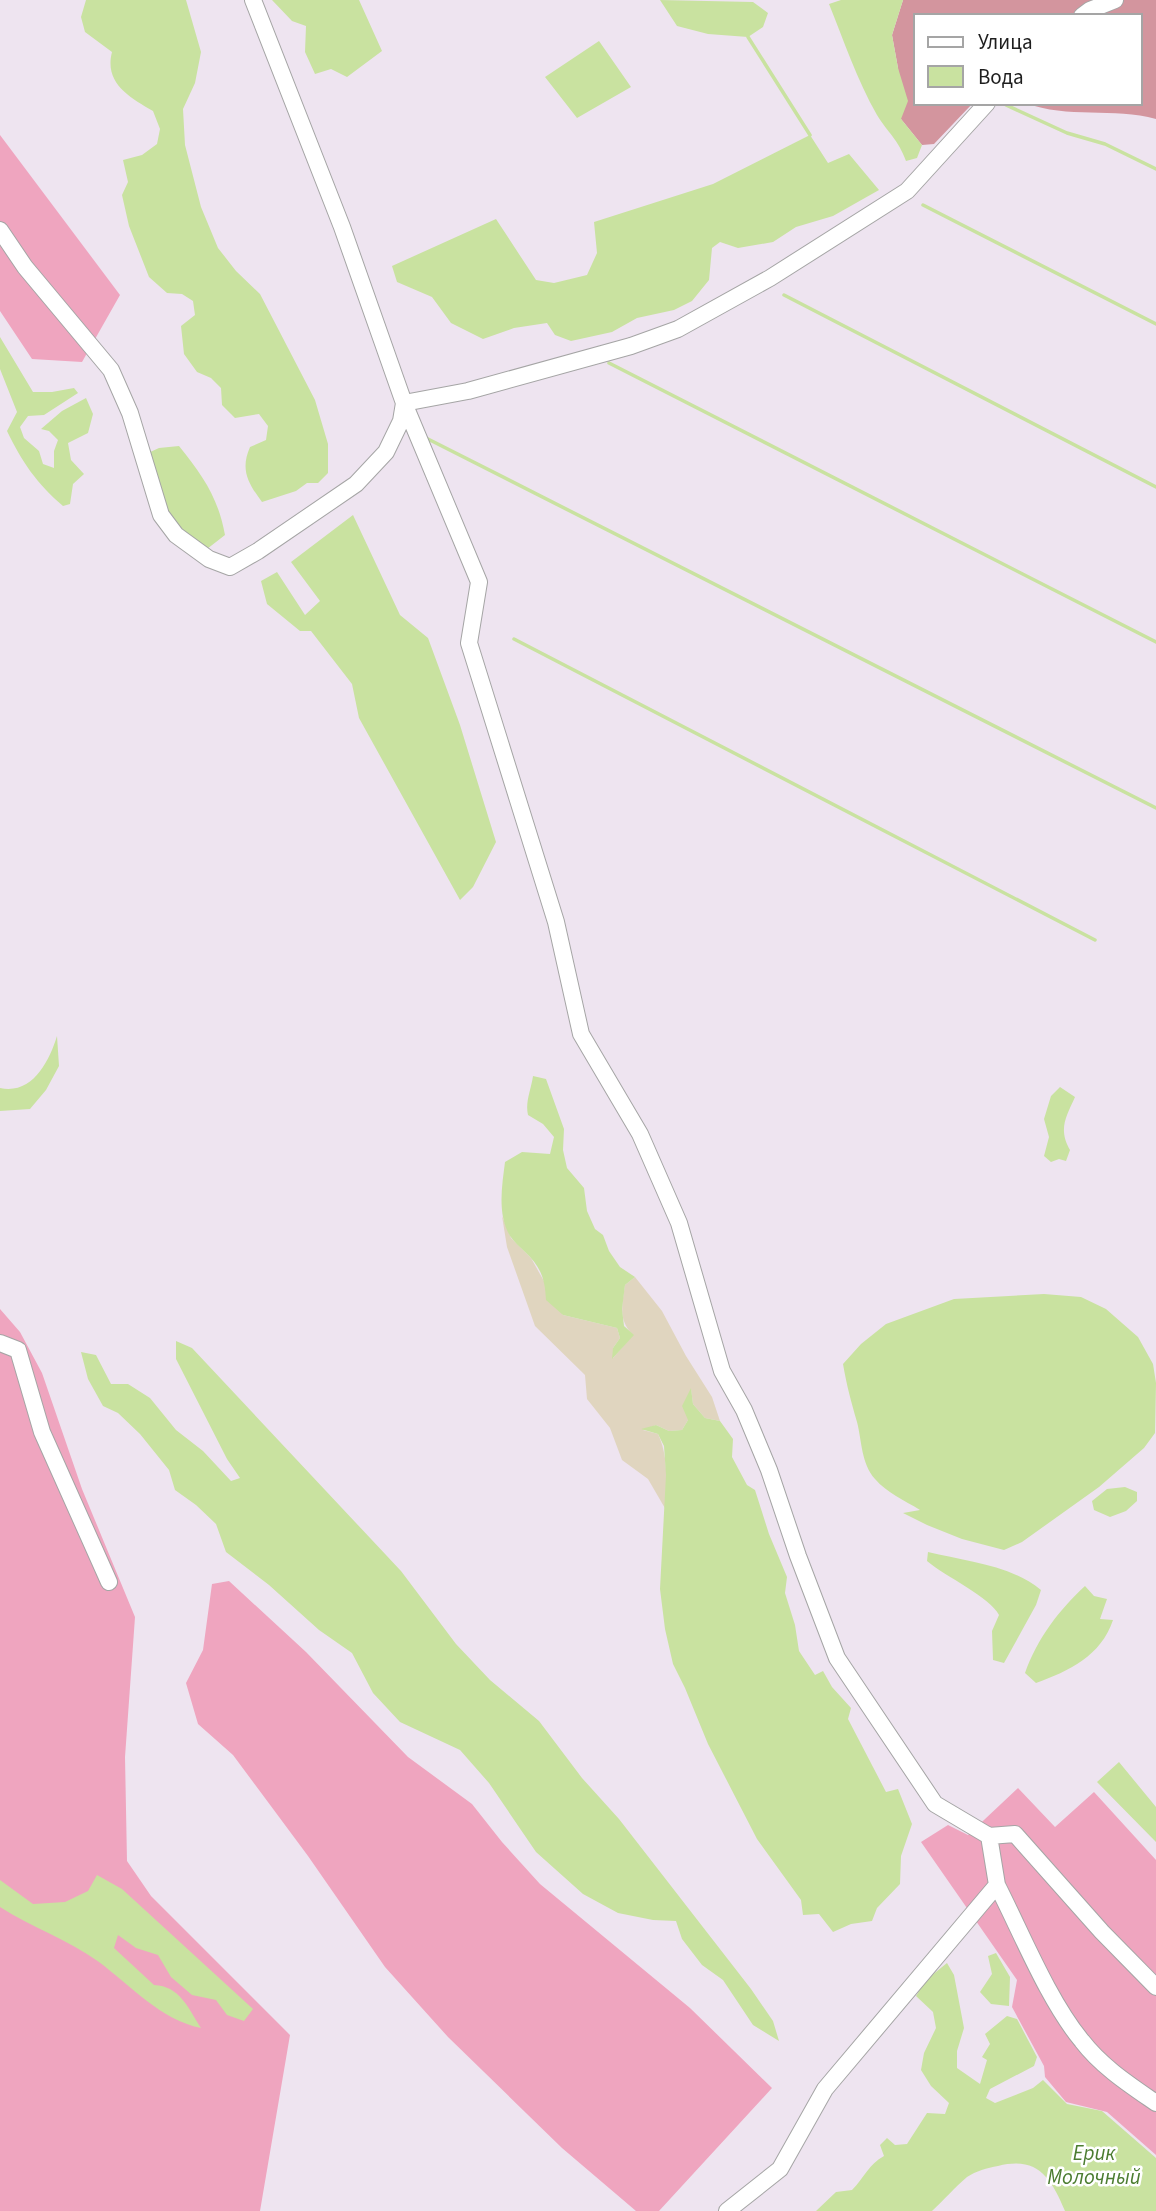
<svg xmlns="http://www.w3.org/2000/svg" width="1156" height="2211" font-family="'Source Sans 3',sans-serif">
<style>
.grass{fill:#efa5bf}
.forest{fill:#d3959e}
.wetland{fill:#e0d5bf}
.water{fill:#c9e2a0}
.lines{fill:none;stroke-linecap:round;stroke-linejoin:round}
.stream{stroke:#c9e2a0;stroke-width:3.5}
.minor-casing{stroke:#a5a5a5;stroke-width:18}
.minor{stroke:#fff;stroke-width:16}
.labels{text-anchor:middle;stroke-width:5;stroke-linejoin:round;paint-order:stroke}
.water-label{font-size:21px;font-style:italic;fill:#4c7d31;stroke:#fff}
</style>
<rect width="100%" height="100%" fill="#eee4f0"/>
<path class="grass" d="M 0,135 L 120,295 L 82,362 L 32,359 L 0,311 Z
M 0,1309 L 20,1332 L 42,1373 L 82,1489 L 135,1617 L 125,1757 L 127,1861 L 151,1896 L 290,2035 L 260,2211 L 0,2211 Z
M 229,1581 L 306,1652 L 408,1757 L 472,1804 L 502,1842 L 540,1884 L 690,2008 L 772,2088 L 659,2211 L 636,2211 L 562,2148 L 448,2037 L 385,1967 L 308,1856 L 233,1755 L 198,1724 L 186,1683 L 203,1650 L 212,1584 Z
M 1018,1788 L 1055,1827 L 1094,1792 L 1156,1860 L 1156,2155 L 1107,2112 L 1066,2102 L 1045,2077 L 1044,2066 L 1012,2007 L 1017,1980 L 921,1842 L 948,1825 L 968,1835 Z"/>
<path class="forest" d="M 903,0 L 1156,0 L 1156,119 C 1114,107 1067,119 1026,103 L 1140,103 L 1140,16 L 916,16 L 916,103 L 973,103 L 934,144 L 922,145 L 901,119 L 898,68 L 892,35 Z"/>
<path class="wetland" d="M 502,1216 L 511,1238 L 531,1258 L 563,1315 L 617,1328 L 620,1338 L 613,1348 L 613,1358 L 633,1335 C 618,1320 622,1306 625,1285 L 635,1277 L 662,1311 L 686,1356 L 712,1397 L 720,1421 L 705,1418 L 693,1404 L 691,1389 L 688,1420 L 682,1430 L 669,1431 L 656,1425 L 643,1430 L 658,1434 C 669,1457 666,1485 666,1510 L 648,1479 L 622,1460 L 610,1428 L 587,1399 L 585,1375 L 535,1326 L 507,1247 Z"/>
<path class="water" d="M 86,0 L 186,0 L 201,52 L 195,83 L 183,109 L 185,145 L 201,207 L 218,248 L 236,271 L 260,294 L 315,400 L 328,444 L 328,473 L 318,483 L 307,483 L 296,491 L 262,502 C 248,483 240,470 250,447 L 266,440 L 268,426 L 259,414 L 235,418 L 222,405 L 221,388 L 211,378 L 197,372 L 184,354 L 181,326 L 195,315 L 193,301 L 182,294 L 167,293 L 149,277 L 129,226 L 122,195 L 128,182 L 123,160 L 142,155 L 157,144 L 160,129 L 153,111 C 129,97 104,83 112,52 L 85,32 L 81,17 Z
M 272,0 L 359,0 L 382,51 L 347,77 L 331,69 L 315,74 L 305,52 L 306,26 L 292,21 Z
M 660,0 L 753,2 L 768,13 L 763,27 L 748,37 L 708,34 L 677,26 Z
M 841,0 L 903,0 L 892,35 L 898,68 L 908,101 L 901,119 L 922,145 L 917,158 L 906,161 C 898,139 888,133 877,115 C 857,80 844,41 829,4 Z
M 599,41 L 631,87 L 577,118 L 545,77 Z
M 810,135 L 828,163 L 849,154 L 879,190 L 833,216 L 796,227 L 773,242 L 738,248 L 720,242 L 712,248 L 709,280 L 692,301 L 674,310 L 637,318 L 612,332 L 571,341 L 555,335 L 547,323 L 514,328 L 483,339 L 451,323 L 432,297 L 397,282 L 392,266 L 496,219 L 536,280 L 554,283 L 587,275 L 597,253 L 594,222 L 713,184 Z
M 0,337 L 33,392 L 52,392 L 74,388 L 78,393 L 44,415 L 28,416 L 20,427 L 24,438 L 39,451 L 43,464 L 54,468 L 54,451 L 58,440 L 49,431 L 41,429 L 62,411 L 86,398 L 93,414 L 88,433 L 68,443 L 71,460 L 84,474 L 73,484 L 70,504 L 63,506 C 37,484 22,462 7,431 L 17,412 L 0,369 Z
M 179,446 C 203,476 218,497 225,535 L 207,549 L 187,539 L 166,517 L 148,453 L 159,448 Z
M 353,515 L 400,615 L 428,638 L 460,725 L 496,842 L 473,887 L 460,900 L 359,718 L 352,684 L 311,631 L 300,631 L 267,604 L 261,581 L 277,572 L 305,615 L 320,601 L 291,562 Z
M 57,1036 L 59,1066 L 46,1090 L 30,1109 L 0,1111 L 0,1088 C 32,1095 49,1062 57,1036 Z
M 533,1076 L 546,1079 L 564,1129 L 563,1150 L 567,1168 L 584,1188 L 587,1211 L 595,1229 L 603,1235 L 609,1251 L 620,1267 L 635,1277 L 625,1285 L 622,1309 L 624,1326 L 634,1335 L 612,1359 L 613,1348 L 620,1338 L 617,1328 L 563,1315 L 546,1300 C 545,1279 541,1267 525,1252 C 520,1247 514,1242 510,1236 C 497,1214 502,1186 505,1162 L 522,1152 L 550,1154 L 554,1137 L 543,1124 L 528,1115 C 525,1102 531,1090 533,1076 Z
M 1060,1087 L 1075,1097 C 1066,1117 1058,1129 1070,1150 L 1066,1161 L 1059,1159 L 1051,1162 L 1044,1156 L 1049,1137 L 1044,1119 L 1051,1096 Z
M 1044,1294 L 1081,1297 L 1106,1309 L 1138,1337 L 1153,1364 L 1156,1383 L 1155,1433 L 1144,1448 L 1099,1487 L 1022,1542 L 1004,1550 L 962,1539 L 927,1525 L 903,1513 L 920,1510 C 904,1500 887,1493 875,1479 C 861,1463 862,1441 857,1422 C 851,1401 847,1387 843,1364 L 861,1344 L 886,1324 L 954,1299 Z
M 176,1341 L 192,1348 L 401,1571 L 456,1644 L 490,1680 L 539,1721 L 582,1778 L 619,1819 L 751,1989 L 773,2021 L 779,2041 L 753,2025 L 723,1980 L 702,1965 L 682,1939 L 676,1921 L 653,1920 L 618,1913 L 583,1894 L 536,1852 L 489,1783 L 460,1750 L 400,1722 L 373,1693 L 352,1653 L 319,1630 L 269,1585 L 226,1552 L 216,1524 L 196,1505 L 175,1490 L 169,1470 L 140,1434 L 118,1413 L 103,1406 L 88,1379 L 81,1352 L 96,1355 L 111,1384 L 128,1384 L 150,1398 L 176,1430 L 203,1451 L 231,1481 L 240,1478 L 227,1459 L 176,1359 Z
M 691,1388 L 693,1404 L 705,1418 L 720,1421 L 733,1439 L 732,1457 L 747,1485 L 755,1490 L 769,1534 L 787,1577 L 785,1593 L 795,1625 L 799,1651 L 815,1675 L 823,1671 L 832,1687 L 851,1708 L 848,1719 L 886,1792 L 898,1789 L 912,1824 L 901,1856 L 900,1884 L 877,1908 L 872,1921 L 851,1924 L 833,1932 L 819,1914 L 803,1915 L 801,1900 L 757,1839 L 708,1744 L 685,1688 L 673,1664 L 665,1629 L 660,1589 L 666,1475 L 664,1446 L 658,1434 L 641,1429 L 656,1425 L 669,1431 L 682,1430 L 688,1420 L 682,1406 Z
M 1125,1487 L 1137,1492 L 1137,1501 L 1126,1511 L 1110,1517 L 1094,1510 L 1092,1501 L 1107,1489 Z
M 928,1552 C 965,1561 1011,1565 1041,1590 L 1036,1605 L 1004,1663 L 993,1660 L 992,1631 L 999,1615 C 990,1597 946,1577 927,1561 Z
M 1085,1586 L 1094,1596 L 1107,1599 L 1100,1619 L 1113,1620 C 1101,1656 1069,1671 1036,1683 L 1025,1673 C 1037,1639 1059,1610 1085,1586 Z
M 1119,1762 L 1156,1807 L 1156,1842 L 1097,1782 Z
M 97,1875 L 122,1889 L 253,2009 L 244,2021 L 227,2015 L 216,2000 L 192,1995 L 171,1977 L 158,1955 L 136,1948 L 118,1935 L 114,1948 L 154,1985 C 180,1986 188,2008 201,2028 C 161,2020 131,1986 99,1962 C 69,1940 31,1927 0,1907 L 0,1880 L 33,1904 L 65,1902 L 88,1891 Z
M 996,1953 L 1010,1977 L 1009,2006 L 991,2004 L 980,1992 L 992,1974 L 988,1956 Z
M 947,1963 L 954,1975 L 964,2028 L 957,2051 L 957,2068 L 980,2084 L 987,2060 L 982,2057 L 990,2044 L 985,2034 L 1007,2016 L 1017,2019 L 1037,2057 L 1034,2066 L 990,2089 L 986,2098 L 995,2103 L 1033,2088 L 1043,2080 L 1067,2104 L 1102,2111 L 1156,2158 L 1156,2211 L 1065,2211 C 1051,2178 1038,2156 998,2166 C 987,2168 976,2171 967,2177 C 955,2187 944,2200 932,2211 L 816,2211 L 836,2192 L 852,2190 C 864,2178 869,2164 884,2156 L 880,2145 L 887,2138 L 895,2145 L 907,2144 L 927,2113 L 945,2114 L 949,2103 L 931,2086 L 921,2070 L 924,2053 L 936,2028 L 933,2012 L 916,1996 L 926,1980 Z"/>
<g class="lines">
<path class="stream" d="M 748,37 L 810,135
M 1006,105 L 1067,133 L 1105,144 L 1156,169
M 923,205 L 1156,324
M 784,295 L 1156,487
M 609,363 L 1156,642
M 426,438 L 1156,808
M 514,639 L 1095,940"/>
<g class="minor-casing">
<path id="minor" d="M 253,0 L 342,227 L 404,403 L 479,582 L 469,643 L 556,922 L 581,1034 L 640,1134 L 679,1223 L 722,1371 L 744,1410 L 769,1470 L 798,1556 L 837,1658 L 935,1804 L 989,1836 L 1015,1834 L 1102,1932 L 1156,1987
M 1082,16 L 1090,10 L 1115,0
M 0,230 L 25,267 L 111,370 L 130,413 L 161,515 L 176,535 L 209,559 L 230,567 L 258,551 L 356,484 L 386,452 L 401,421 L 404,403
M 404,403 L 468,391 L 631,346 L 678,329 L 770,278 L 907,191 L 987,103
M 0,1343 L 18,1350 L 42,1432 L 109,1582
M 997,1885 C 1022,1934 1048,2000 1082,2041 C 1102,2067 1130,2085 1156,2103
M 727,2211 L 780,2169 L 825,2089 L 997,1885 L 989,1836"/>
</g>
<use href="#minor" class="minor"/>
</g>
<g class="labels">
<g class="water-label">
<text x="1094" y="2160">Ерик<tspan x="1094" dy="24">Молочный</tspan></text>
</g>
</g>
<rect x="914" y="14" width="228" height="91" fill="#ffffff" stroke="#a5a5a5" stroke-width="2"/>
<rect x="928" y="37" width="35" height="10" fill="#ffffff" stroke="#a5a5a5" stroke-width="2"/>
<text x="978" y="49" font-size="21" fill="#1e1e1e">Улица</text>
<rect x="928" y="66" width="35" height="21" fill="#c9e2a0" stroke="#a5a5a5" stroke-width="2"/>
<text x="978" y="84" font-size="21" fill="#1e1e1e">Вода</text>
</svg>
